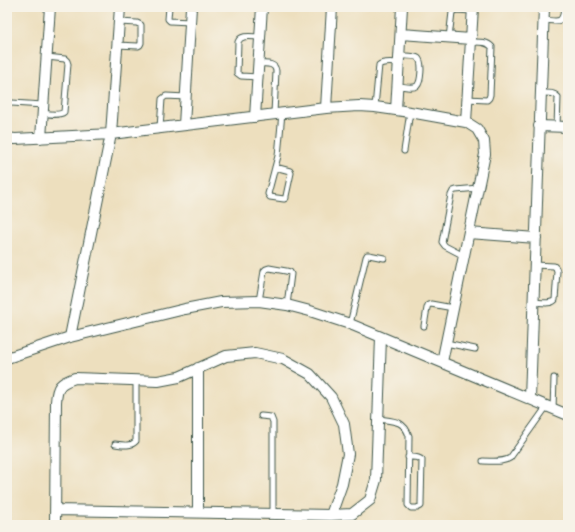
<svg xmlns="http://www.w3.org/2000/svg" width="575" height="532" font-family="'Indie Flower',sans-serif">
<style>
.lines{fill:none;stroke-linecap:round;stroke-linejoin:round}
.service-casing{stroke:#3e5549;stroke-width:7}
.minor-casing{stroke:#3e5549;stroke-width:12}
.service{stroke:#fff;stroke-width:5}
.minor{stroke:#fff;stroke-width:10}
</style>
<rect width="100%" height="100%" fill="#f7f3e8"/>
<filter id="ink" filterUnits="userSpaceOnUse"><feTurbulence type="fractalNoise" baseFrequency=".025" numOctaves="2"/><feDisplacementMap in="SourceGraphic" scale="8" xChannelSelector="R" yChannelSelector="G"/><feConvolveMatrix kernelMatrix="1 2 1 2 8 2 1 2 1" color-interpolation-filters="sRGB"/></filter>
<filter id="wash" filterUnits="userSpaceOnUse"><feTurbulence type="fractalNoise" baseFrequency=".012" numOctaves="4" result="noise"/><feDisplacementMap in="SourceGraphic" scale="16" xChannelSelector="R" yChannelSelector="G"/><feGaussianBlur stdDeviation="0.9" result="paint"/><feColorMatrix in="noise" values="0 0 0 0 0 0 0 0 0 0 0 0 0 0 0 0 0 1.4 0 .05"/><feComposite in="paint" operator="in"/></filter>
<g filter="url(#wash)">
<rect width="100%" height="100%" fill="#eddfbe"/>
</g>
<g filter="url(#ink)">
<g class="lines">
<g class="service-casing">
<path id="service" d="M 169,7 L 168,19 L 170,21 L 190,22
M 543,20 C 558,21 563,25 564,7
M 449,38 L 452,12 L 456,10 L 472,11
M 117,45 L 138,46 L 140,45 L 141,43 L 141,25 L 137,23 L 119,22
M 258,64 C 265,64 275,62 276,71 L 274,114
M 258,77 L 241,76 L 237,73 L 238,42 C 241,34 252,37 260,37
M 398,86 C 403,86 412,89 417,86 C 421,82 423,62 418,58 C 414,55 405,56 399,56
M 541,93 C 547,93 554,92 558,97 L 557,127
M 467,99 L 487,100 L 489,98 L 490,95 L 492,47 C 487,41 478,42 471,42
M 12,103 L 43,105
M 375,107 L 379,65 C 384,61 393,63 399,63
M 43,113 C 49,114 59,116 64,112 L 68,64 L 67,61 L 65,59 L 47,57
M 160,128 L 162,99 L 166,96 L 186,97
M 404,151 L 410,112
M 275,167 L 290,171 L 291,173 L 286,196 L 286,198 L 284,199 L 270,197 L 268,194 L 278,156 L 282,113
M 464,256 L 445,246 L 442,242 L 451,195 L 453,191 L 456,190 L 478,188
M 259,301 L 264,271 L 266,269 L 269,268 L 286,271 L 290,272 L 291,274 L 287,305
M 534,302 C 540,302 550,305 555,300 L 557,271 L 556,268 L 554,266 L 535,265
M 350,324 L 366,257 L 367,255 L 369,255 L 384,258
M 424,326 L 427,308 L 428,305 L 431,304 L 453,308
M 446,343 L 475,349
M 553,409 L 554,378
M 261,416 L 271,417 L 273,422 L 273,514
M 379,419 C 393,421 404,420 409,436 L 408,505 L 411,508 L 417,508 L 421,506 L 421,503 L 422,460 C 418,456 413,457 408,457
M 115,444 C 122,445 131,447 136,441 L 136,381
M 483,461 C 492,461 502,463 510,458 L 547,406"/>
</g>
<g class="minor-casing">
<path id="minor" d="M 401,34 L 471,39
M 326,108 L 332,7
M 396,110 L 402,7
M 255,117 L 262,7
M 466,122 L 473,7
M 184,125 L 191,7
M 539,126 L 568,127
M 7,138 L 15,139 L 111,134 L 326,108 L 359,106 L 375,107 L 410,112 L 466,122 L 477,129 L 484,141 L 485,154 L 442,362
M 41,138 L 50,7
M 469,233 L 536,238
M 70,337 L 111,134 L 120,7
M 7,358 L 70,337 L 185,309 L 221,302 L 259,301 L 287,305 L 310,311 L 350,324 L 568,415
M 530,399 L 544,7
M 55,510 L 331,515 L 352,514 L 370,500 L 376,480 L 381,337
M 198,513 L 198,368
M 55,525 L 56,402 C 57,386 60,383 75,378 L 158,381 L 179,377 L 226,356 L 255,353 L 283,359 L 310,374 L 331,397 L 344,424 L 348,454 L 342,484 L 331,515"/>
</g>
<use href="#service" class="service"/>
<use href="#minor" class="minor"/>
</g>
</g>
<rect width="575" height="532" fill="none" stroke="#f7f3e8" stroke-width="24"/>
</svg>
